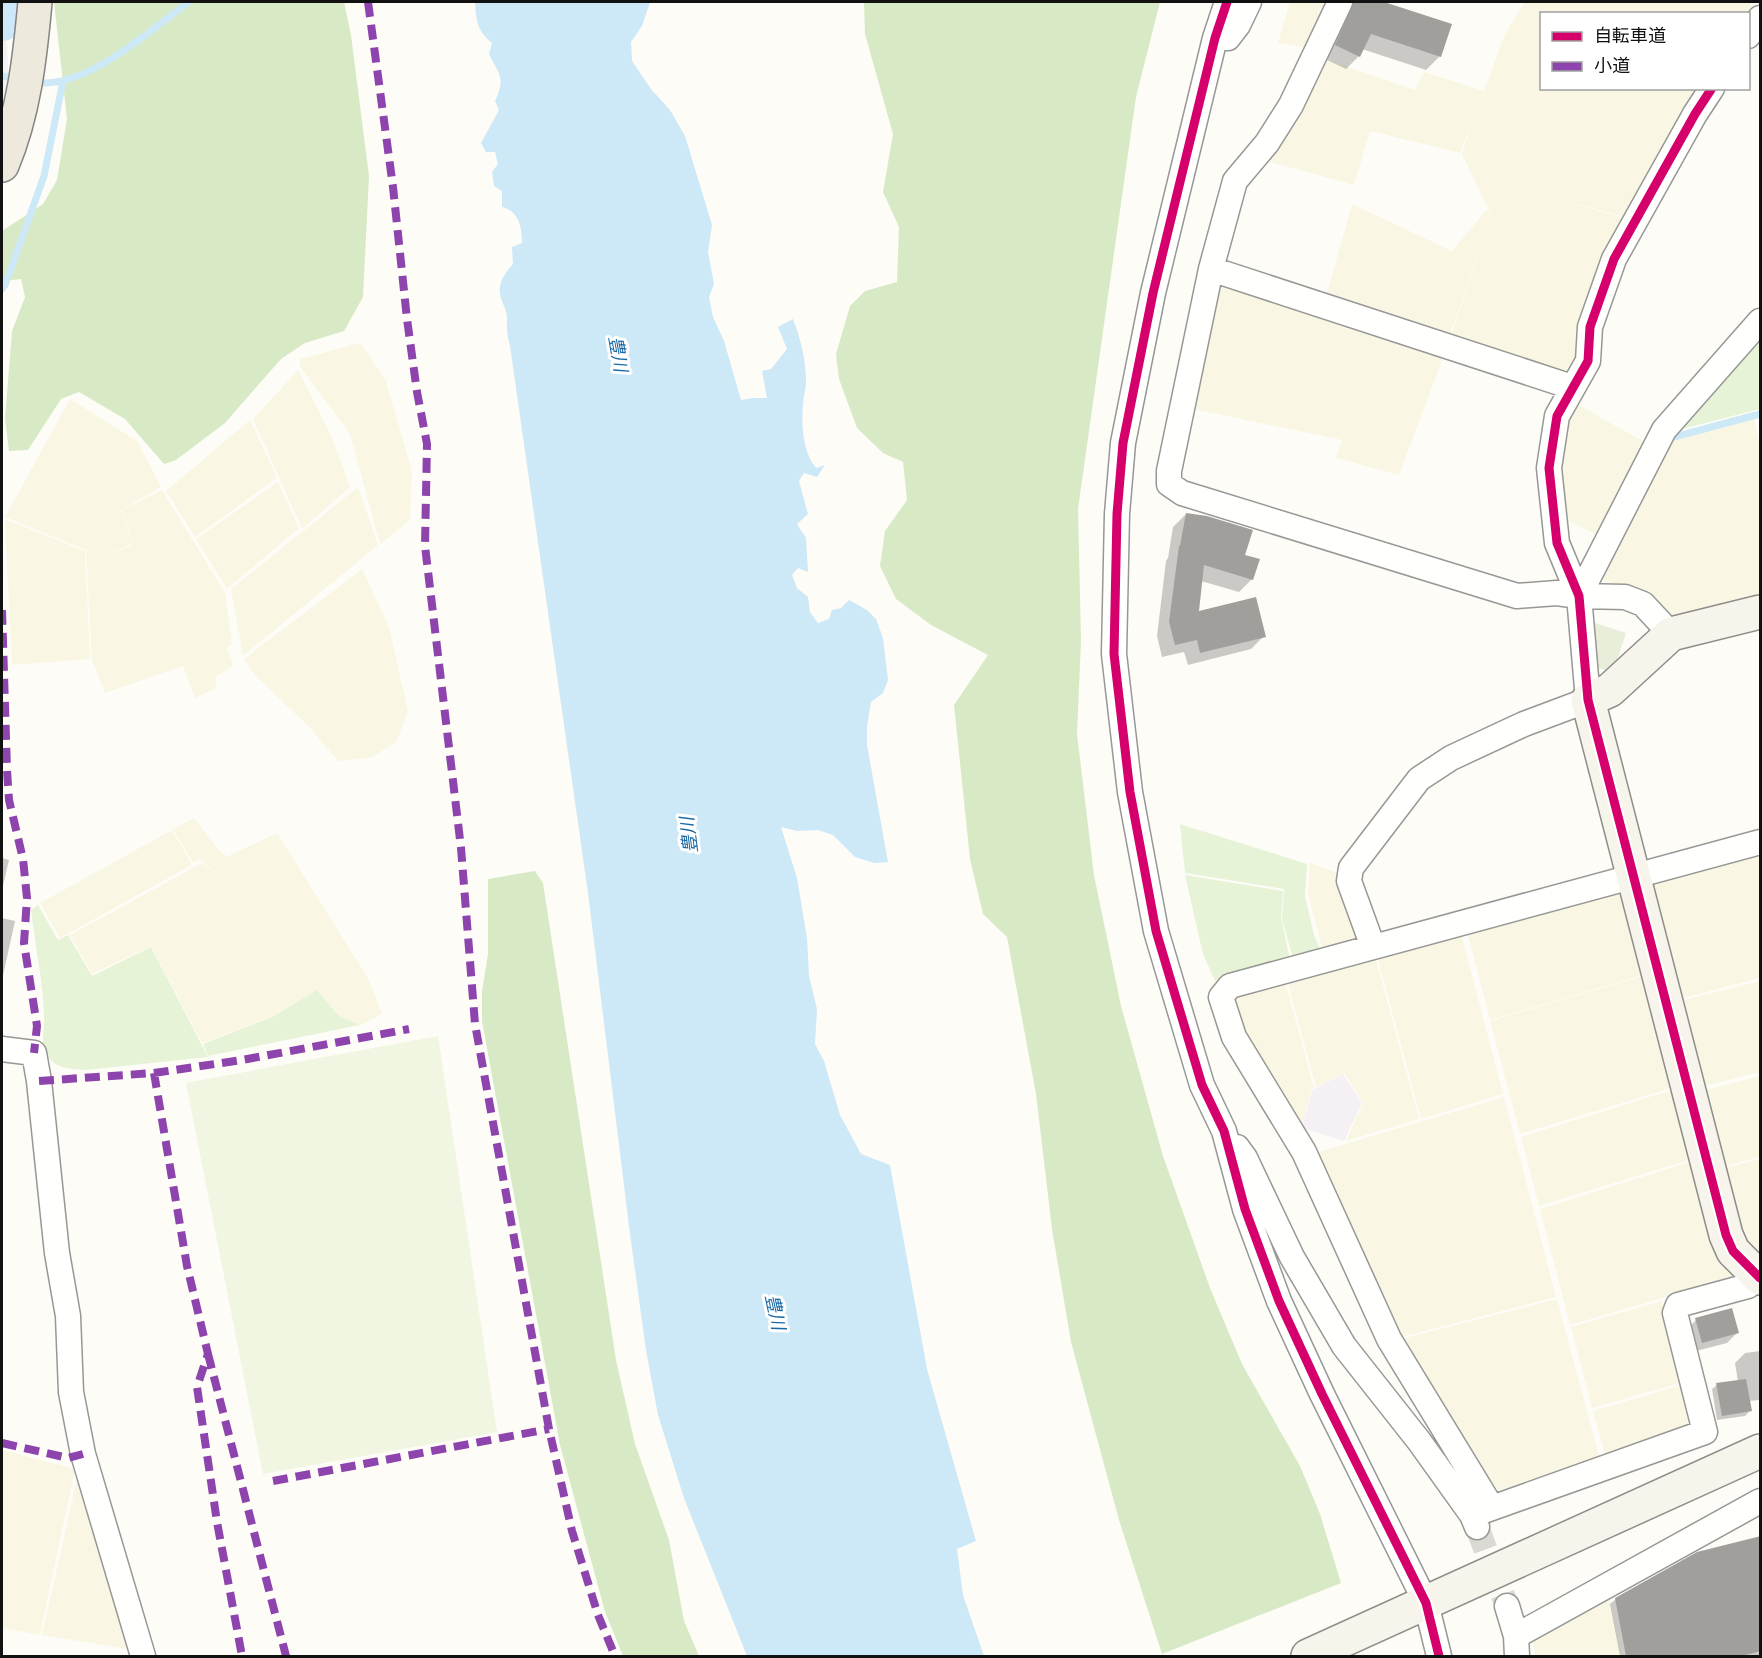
<svg xmlns="http://www.w3.org/2000/svg" width="1762" height="1658" font-family="'Libre Baskerville','Noto Sans JP',serif">
<style>
.industrial{fill:#f5f0f3}
.farmland{fill:#f9f7e4}
.green{fill:#e7f3d7}
.forest{fill:#d8eac5}
.cemetery{fill:#e9eedb}
.pitch{fill:#f0f6e1}
.water{fill:#cde8f7}
.shadow{fill:#0003}
.lines{fill:none;stroke-linecap:round;stroke-linejoin:round}
.stream{stroke:#cde8f7;stroke-width:7}
.river{stroke:#cde8f7;stroke-width:42}
.building{fill:#a19f9c}
.street-tunnel{stroke:#dad9d4;stroke-width:24;stroke-dasharray:24 12;stroke-linecap:butt}
.street-casing{stroke:#979795;stroke-width:27}
.secondary-casing{stroke:#8e8d8b;stroke-width:36}
.primary-casing{stroke:#858482;stroke-width:36}
.street{stroke:#fffffe;stroke-width:24}
.secondary{stroke:#f6f4eb;stroke-width:33}
.primary{stroke:#ede9dc;stroke-width:33}
.quiet{stroke:#8e44ad;stroke-width:8;stroke-dasharray:15 8;stroke-linecap:butt}
.cycleway-casing{stroke:#fff;stroke-width:13}
.cycleway{stroke:#d6006c;stroke-width:9}
.labels{text-anchor:middle;stroke-width:6;stroke-linejoin:round;paint-order:stroke}
.water-label{font-size:18px;font-style:italic;fill:#1768a6;stroke:#fff}
</style>
<rect width="100%" height="100%" fill="#fdfcf7"/>
<path class="industrial" d="M 2,25 L 6,27 L 9,88 L 2,111 Z
M 1343,1074 L 1362,1103 L 1344,1141 L 1302,1128 L 1312,1090 Z"/>
<path class="farmland" d="M 1290,2 L 1327,2 L 1305,47 L 1278,43 Z
M 1525,2 L 1750,2 L 1752,7 L 1748,14 L 1542,14 L 1542,88 L 1699,89 L 1625,217 L 1509,185 L 1624,218 L 1579,360 L 1568,376 L 1450,338 L 1492,217 L 1449,337 L 1326,297 L 1352,204 L 1452,251 L 1487,209 L 1492,217 L 1462,154 L 1474,118 L 1460,153 L 1370,131 L 1354,185 L 1266,161 L 1322,58 L 1415,90 L 1424,72 L 1484,91 L 1505,34 Z
M 1221,281 L 1444,355 L 1399,475 L 1336,458 L 1342,440 L 1188,408 L 1214,285 Z
M 360,343 L 385,379 L 412,470 L 410,520 L 380,544 L 350,434 L 300,367 L 300,359 Z
M 298,370 L 332,438 L 350,487 L 302,529 L 253,419 Z
M 70,399 L 137,441 L 161,487 L 121,510 L 132,544 L 99,559 L 133,545 L 122,510 L 162,490 L 225,593 L 232,644 L 227,648 L 233,666 L 216,677 L 216,688 L 195,698 L 183,666 L 105,693 L 92,660 L 86,550 L 5,517 Z
M 1575,403 L 1648,444 L 1595,534 L 1560,517 L 1556,470 L 1565,420 Z
M 1754,419 L 1760,445 L 1760,598 L 1676,620 L 1646,596 L 1604,580 L 1602,568 L 1672,440 Z
M 250,420 L 277,478 L 195,537 L 166,491 Z
M 278,482 L 299,528 L 227,589 L 196,539 Z
M 358,487 L 378,545 L 243,656 L 231,589 Z
M 5,519 L 85,551 L 90,659 L 12,665 Z
M 362,569 L 389,627 L 408,711 L 397,741 L 371,758 L 338,761 L 310,728 L 254,674 L 244,659 Z
M 194,818 L 218,849 L 227,857 L 277,833 L 368,978 L 382,1014 L 361,1025 L 338,1015 L 317,990 L 271,1017 L 202,1043 L 151,946 L 92,974 L 70,935 L 202,863 L 227,882 L 199,859 L 193,863 L 173,829 Z
M 172,830 L 192,865 L 60,938 L 40,903 Z
M 1760,854 L 1760,978 L 1679,999 L 1649,883 Z
M 1310,863 L 1338,873 L 1339,884 L 1362,939 L 1323,951 L 1308,894 Z
M 1625,892 L 1646,974 L 1490,1020 L 1467,932 Z
M 1461,933 L 1503,1094 L 1421,1119 L 1377,956 Z
M 1375,956 L 1419,1119 L 1346,1141 L 1363,1103 L 1344,1073 L 1316,1087 L 1287,980 Z
M 1646,975 L 1675,1087 L 1520,1134 L 1490,1021 Z
M 1285,981 L 1314,1088 L 1311,1090 L 1302,1127 L 1240,1025 L 1233,1000 L 1236,994 Z
M 1760,981 L 1760,1072 L 1701,1087 L 1680,1001 Z
M 1760,1076 L 1760,1157 L 1722,1167 L 1702,1091 Z
M 1675,1089 L 1692,1159 L 1539,1206 L 1521,1137 Z
M 1504,1097 L 1556,1297 L 1398,1338 L 1315,1153 Z
M 1760,1159 L 1760,1259 L 1741,1240 L 1722,1169 Z
M 1693,1161 L 1738,1276 L 1570,1325 L 1540,1209 Z
M 1557,1299 L 1599,1456 L 1500,1490 L 1491,1485 L 1398,1340 Z
M 1662,1301 L 1680,1383 L 1592,1408 L 1571,1327 Z
M 1681,1385 L 1689,1425 L 1605,1454 L 1593,1411 Z
M 2,1450 L 75,1469 L 40,1635 L 2,1628 Z
M 79,1470 L 127,1649 L 42,1635 Z
M 1609,1593 L 1621,1656 L 1535,1656 L 1532,1634 Z"/>
<path class="green" d="M 1760,339 L 1760,409 L 1678,430 L 1689,414 Z
M 1180,824 L 1307,864 L 1305,896 L 1314,935 L 1321,951 L 1293,958 L 1282,919 L 1284,889 L 1185,873 Z
M 1185,875 L 1283,891 L 1281,917 L 1290,960 L 1215,981 L 1203,954 Z
M 38,905 L 58,940 L 68,935 L 92,976 L 151,947 L 208,1057 L 86,1070 C 72,1069 57,1069 48,1057 C 39,1045 45,1030 44,1016 C 43,981 35,945 31,910 Z
M 317,990 L 338,1015 L 360,1025 L 208,1056 L 203,1044 L 272,1017 Z"/>
<path class="forest" d="M 54,2 L 344,2 L 351,35 L 369,176 L 363,297 L 344,331 L 305,343 L 281,359 L 225,423 L 176,460 L 164,464 L 125,419 L 79,392 L 61,399 L 28,450 L 9,451 L 5,419 L 12,331 L 25,297 L 21,279 L 2,281 L 2,231 L 43,204 L 57,180 L 67,119 Z
M 864,2 L 1160,2 L 1136,97 L 1078,509 L 1081,640 L 1077,734 L 1094,875 L 1121,1006 L 1163,1156 L 1210,1288 L 1242,1364 L 1300,1466 L 1320,1514 L 1341,1583 L 1162,1654 L 1119,1520 L 1071,1342 L 1052,1229 L 1036,1094 L 1007,937 L 983,914 L 970,859 L 954,705 L 988,655 L 931,625 L 896,599 L 880,566 L 885,531 L 907,500 L 903,462 L 883,453 L 857,428 L 839,379 L 836,354 L 850,306 L 865,291 L 897,282 L 899,227 L 883,192 L 893,134 L 865,34 Z
M 535,871 L 543,883 L 616,1360 L 635,1444 L 669,1540 L 684,1621 L 699,1656 L 623,1656 L 605,1612 L 560,1445 L 482,1021 L 482,991 L 488,954 L 488,879 Z"/>
<path class="cemetery" d="M 1586,620 L 1626,633 L 1613,673 L 1590,665 Z"/>
<path class="pitch" d="M 438,1036 L 497,1432 L 263,1474 L 186,1083 Z"/>
<path class="water" d="M 475,2 L 650,2 L 642,26 L 631,42 L 632,61 L 651,89 L 670,110 L 685,136 L 712,225 L 708,252 L 714,284 L 709,297 L 713,317 L 724,341 L 741,400 L 753,398 L 767,398 L 762,371 L 771,369 L 787,349 L 778,327 L 793,319 C 801,340 806,360 806,382 C 806,390 803,397 803,405 C 801,424 803,453 816,468 L 825,465 L 817,477 L 804,473 L 799,481 L 808,514 L 797,524 L 806,538 L 808,572 L 798,568 L 792,575 L 797,588 L 808,597 L 810,612 L 818,623 L 829,619 L 832,610 L 841,608 L 849,600 L 867,610 L 876,619 L 883,638 L 888,680 L 883,693 L 871,702 L 867,726 L 867,745 L 888,862 L 874,863 L 855,857 L 833,835 L 818,830 L 797,831 L 781,827 L 797,878 L 807,938 L 809,976 L 817,1009 L 815,1044 L 824,1061 L 840,1115 L 861,1154 L 890,1165 L 927,1369 L 976,1541 L 957,1549 L 963,1595 L 984,1656 L 747,1656 L 684,1498 L 658,1415 L 646,1350 L 630,1234 L 588,893 L 510,346 C 507,336 507,328 507,317 C 506,308 501,301 500,294 C 498,282 506,272 513,264 L 512,247 L 522,243 C 522,227 519,211 502,207 L 502,191 L 494,186 L 492,172 L 498,164 L 495,152 L 486,152 L 481,143 L 499,110 L 495,101 C 506,78 499,74 489,54 L 492,43 C 477,31 476,20 475,2 Z"/>
<path class="shadow" d="M 1345,2 L 1385,2 L 1384,3 L 1440,56 L 1426,70 L 1362,49 L 1359,56 L 1346,69 L 1323,58 Z
M 1186,514 L 1244,556 L 1252,579 L 1239,592 L 1201,581 L 1197,613 L 1264,636 L 1251,649 L 1188,665 L 1184,652 L 1162,657 L 1157,636 L 1166,561 L 1168,558 L 1173,527 Z
M 2,858 L 9,860 L 2,890 Z
M 2,918 L 15,921 L 2,980 Z
M 1696,1320 L 1737,1333 L 1727,1343 L 1692,1352 L 1686,1330 Z
M 1760,1351 L 1760,1400 L 1748,1401 L 1750,1411 L 1745,1416 L 1717,1420 L 1712,1389 L 1717,1385 L 1738,1382 L 1735,1363 L 1745,1353 Z
M 1760,1537 L 1760,1656 L 1620,1656 L 1610,1604 L 1616,1599 Z"/>
<g class="lines">
<path class="stream" d="M 2,76 L 17,79
M 34,82 C 85,91 150,30 189,2
M 2,289 L 5,285 L 44,176 L 63,81
M 1674,437 L 1760,414"/>
<path class="river" d="M 2,20 L 7,2"/>
</g>
<path class="building" d="M 1354,2 L 1384,2 L 1452,24 L 1441,57 L 1371,34 L 1360,57 L 1335,45 Z
M 1186,513 L 1207,516 L 1253,530 L 1245,555 L 1260,559 L 1253,580 L 1204,565 L 1199,611 L 1256,597 L 1266,637 L 1200,653 L 1197,640 L 1175,645 L 1169,622 L 1179,546 L 1180,546 Z
M 1732,1308 L 1739,1333 L 1702,1343 L 1695,1318 Z
M 1746,1379 L 1752,1411 L 1722,1416 L 1716,1383 Z
M 1761,1536 L 1761,1651 L 1741,1656 L 1626,1656 L 1615,1598 L 1697,1552 Z"/>
<g class="lines">
<path class="street-tunnel" d="M 1477,1527 L 1507,1606"/>
<g class="street-casing">
<path id="street" d="M 1227,2 L 1215,38 L 1153,293 L 1123,443 L 1117,514 L 1114,654 L 1130,792 L 1156,931 L 1202,1085 L 1224,1131 L 1245,1209 L 1279,1301 L 1322,1394 L 1426,1603 L 1439,1656
M 1340,2 L 1291,105 L 1267,143 L 1235,181 L 1211,269 L 1169,471 L 1169,484 L 1182,493 L 1517,596 L 1557,593 L 1579,596 L 1625,597 L 1643,604 L 1671,634
M 1748,36 L 1760,18
M 1215,38 L 1228,38 L 1238,25 L 1249,2
M 1211,269 L 1572,387
M 1579,596 L 1664,430 L 1760,321
M 1373,947 L 1349,881 L 1351,868 L 1419,779 L 1451,758 L 1524,724 L 1588,700 L 1579,596 L 1557,543 L 1549,468 L 1557,416 L 1588,361 L 1590,327 L 1614,259 L 1695,114 L 1712,88
M 2,1049 L 34,1053 L 39,1081 L 57,1253 L 68,1316 L 71,1392 L 83,1454 L 143,1656
M 1237,1147 L 1245,1158 L 1292,1257 L 1344,1346 L 1419,1441 L 1472,1515 L 1477,1527
M 1492,1508 L 1389,1339 L 1304,1152 L 1234,1037 L 1221,997 L 1230,986 L 1760,842
M 1478,1513 L 1705,1432 L 1675,1313 L 1678,1305 L 1748,1286 L 1760,1277
M 1507,1606 L 1516,1636 L 1517,1656
M 1516,1636 L 1760,1501"/>
</g>
<g class="secondary-casing">
<path id="secondary" d="M 1760,612 L 1671,634 L 1610,690 L 1588,700 L 1726,1235 L 1733,1251 L 1760,1278
M 1308,1656 L 1760,1451"/>
</g>
<g class="primary-casing">
<path id="primary" d="M 2,165 C 24,113 30,57 35,2"/>
</g>
<use href="#street" class="street"/>
<use href="#secondary" class="secondary"/>
<use href="#primary" class="primary"/>
<path class="quiet" d="M 368,2 L 393,187 L 407,319 L 417,392 L 427,444 L 425,546 L 461,848 L 475,1024 L 549,1429 L 572,1531 L 598,1615 L 615,1656
M 2,610 L 7,770 L 9,800 L 23,859 L 27,898 L 24,943 L 37,1026 L 34,1053
M 154,1073 L 187,1266 L 208,1354 L 197,1387 L 217,1522 L 242,1656
M 39,1081 L 154,1073 L 242,1060 L 409,1029
M 208,1354 L 286,1656
M 2,1443 L 68,1458 L 83,1454
M 273,1481 L 549,1429"/>
<g class="cycleway-casing">
<path id="cycleway" d="M 1227,2 L 1215,38 L 1153,293 L 1123,443 L 1117,514 L 1114,654 L 1130,792 L 1156,931 L 1202,1085 L 1224,1131 L 1245,1209 L 1279,1301 L 1322,1394 L 1426,1603 L 1439,1656
M 1712,88 L 1695,114 L 1614,259 L 1590,327 L 1588,361 L 1557,416 L 1549,468 L 1557,543 L 1579,596 L 1588,700 L 1726,1235 L 1733,1251 L 1760,1278"/>
</g>
<use href="#cycleway" class="cycleway"/>
</g>
<g class="labels">
<g class="water-label">
<text transform="translate(618 354) rotate(80)" y="6">豊川</text>
<text transform="translate(689 835) rotate(-97)" y="6">豊川</text>
<text transform="translate(775 1312) rotate(78)" y="6">豊川</text>
</g>
</g>
<rect width="1762" height="1658" fill="none" stroke="#111111" stroke-width="6"/>
<rect x="1540" y="12" width="210" height="78" fill="#ffffff" stroke="#a0a0a0" stroke-width="1.5"/>
<rect x="1552" y="32" width="30" height="9" fill="#d6006c" stroke="#a0a0a0" stroke-width="1.5"/>
<text x="1594" y="42" font-size="18" fill="#111111">自転車道</text>
<rect x="1552" y="62" width="30" height="9" fill="#8e44ad" stroke="#a0a0a0" stroke-width="1.5"/>
<text x="1594" y="72" font-size="18" fill="#111111">小道</text>
</svg>
